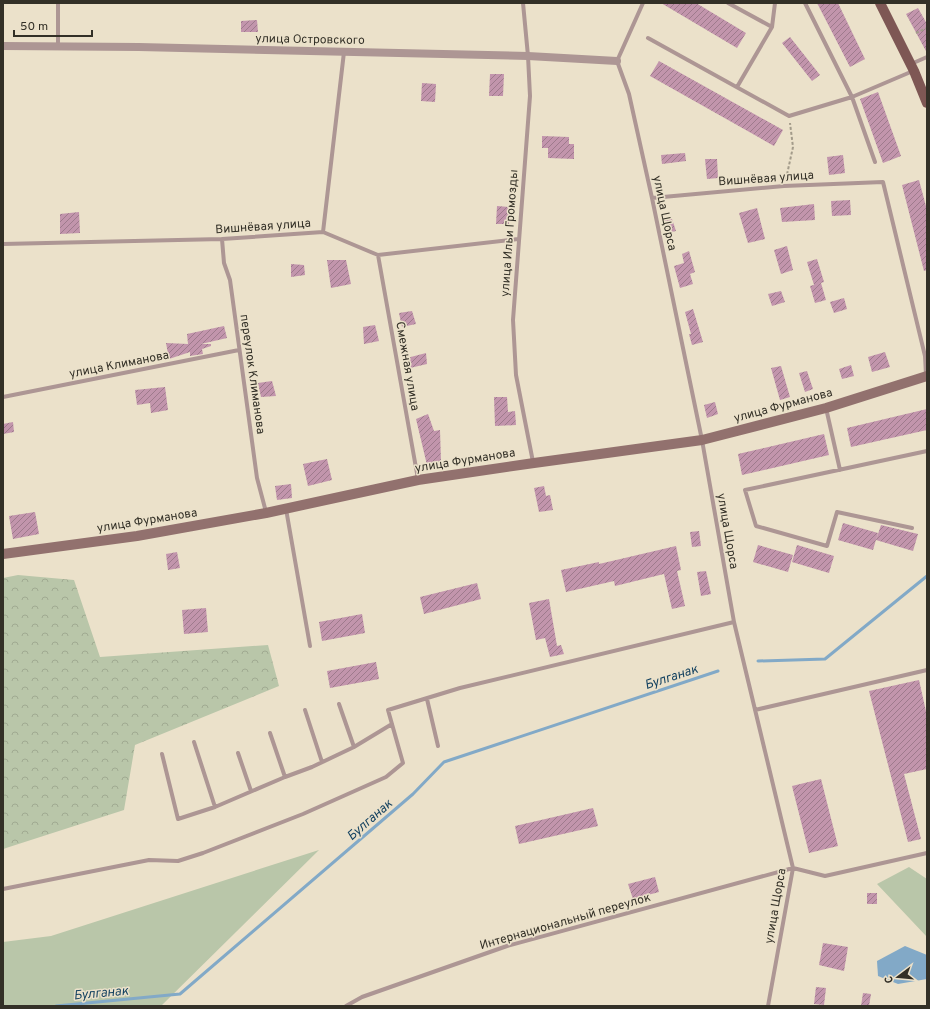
<svg xmlns="http://www.w3.org/2000/svg" width="930" height="1009" font-family="Overpass,sans-serif">
<style>
.green{fill:#b9c6a9}
.forest{fill:url(#forest-crowns)}
.water{fill:#82a9c7}
.lines{fill:none;stroke-linecap:round;stroke-linejoin:round}
.stream{stroke:#82a9c7;stroke-width:3}
.building{fill:url(#building-hatch)}
.path{stroke:#a39b8a;stroke-width:2;stroke-dasharray:3 2;stroke-linecap:butt}
.lane{stroke:#ad9694;stroke-width:4}
.street{stroke:#ad9694;stroke-width:8}
.secondary{stroke:#92716e;stroke-width:10}
.primary{stroke:#7e5754;stroke-width:10}
.labels{text-anchor:middle;stroke-width:3;stroke-linejoin:round;paint-order:stroke}
.street-label{font-size:12px;fill:#333027;stroke:#ebe1ca}
.water-label{font-size:13px;font-style:italic;fill:#103f5e;stroke:#ebe1ca}
</style>
<defs>
<pattern id="forest-crowns" width="20" height="18" patternUnits="userSpaceOnUse"><rect width="20" height="18" fill="#b9c6a9"/><path d="M2 6a3 3 0 1 1 6 0M12 15a3 3 0 1 1 6 0" fill="none" stroke="#a0aa91"/></pattern>
<pattern id="building-hatch" width="6" height="6" patternUnits="userSpaceOnUse"><rect width="6" height="6" fill="#c295ac"/><path d="M-1 1l2-2M0 6l6-6M5 7l2-2" fill="none" stroke="#9e7a8c"/></pattern>
</defs>
<rect width="100%" height="100%" fill="#ebe1ca"/>
<path class="green" d="M 319,850 L 161,1006 L 3,1006 L 3,942 L 51,936 Z
M 909,867 L 927,879 L 927,937 L 877,884 Z"/>
<path class="forest" d="M 18,575 L 74,580 L 100,657 L 268,645 L 279,686 L 135,745 L 124,810 L 3,849 L 3,578 Z"/>
<path class="water" d="M 905,946 L 927,955 L 927,979 L 898,984 L 878,976 L 877,961 Z"/>
<g class="lines">
<path class="stream" d="M 758,661 L 825,659 L 927,576
M 56,1006 L 180,994 L 413,794 L 444,762 L 718,671"/>
</g>
<path class="building" d="M 661,3 L 696,3 L 746,33 L 737,48 Z
M 817,3 L 838,3 L 865,59 L 850,67 Z
M 918,8 L 927,24 L 927,53 L 906,14 Z
M 257,20 L 258,32 L 241,32 L 241,21 Z
M 790,37 L 820,75 L 812,81 L 782,43 Z
M 659,61 L 783,130 L 774,146 L 650,76 Z
M 490,74 L 504,74 L 503,96 L 489,96 Z
M 422,83 L 436,84 L 435,102 L 421,101 Z
M 878,92 L 901,156 L 883,163 L 860,99 Z
M 542,136 L 569,137 L 569,144 L 574,144 L 574,159 L 548,158 L 548,148 L 542,148 Z
M 685,153 L 686,161 L 662,164 L 661,155 Z
M 843,155 L 845,173 L 829,175 L 827,157 Z
M 705,159 L 717,159 L 718,178 L 707,179 Z
M 919,180 L 927,210 L 927,270 L 924,271 L 902,185 Z
M 850,200 L 851,215 L 832,216 L 831,201 Z
M 814,204 L 815,220 L 782,222 L 780,208 Z
M 497,206 L 509,207 L 509,224 L 496,224 Z
M 757,208 L 765,239 L 748,243 L 739,213 Z
M 79,212 L 80,233 L 60,234 L 60,214 Z
M 671,216 L 676,231 L 667,233 L 663,218 Z
M 787,246 L 793,270 L 781,274 L 774,250 Z
M 689,251 L 695,272 L 690,274 L 693,284 L 680,288 L 674,266 L 684,263 L 682,254 Z
M 817,259 L 824,282 L 814,285 L 807,262 Z
M 327,260 L 346,260 L 351,284 L 331,288 Z
M 291,264 L 304,265 L 305,275 L 291,277 Z
M 821,283 L 826,300 L 815,303 L 810,286 Z
M 781,291 L 785,302 L 772,306 L 768,294 Z
M 844,298 L 847,309 L 834,313 L 830,302 Z
M 693,309 L 703,342 L 692,345 L 689,334 L 691,334 L 685,312 Z
M 412,311 L 416,324 L 402,327 L 399,313 Z
M 375,325 L 379,341 L 364,344 L 363,327 Z
M 224,326 L 227,338 L 201,344 L 211,344 L 211,346 L 202,349 L 203,354 L 190,356 L 190,352 L 169,359 L 166,343 L 188,344 L 187,334 Z
M 885,352 L 890,367 L 872,372 L 868,357 Z
M 426,353 L 427,364 L 410,368 L 407,358 Z
M 851,365 L 854,376 L 842,379 L 839,369 Z
M 781,366 L 790,397 L 780,400 L 771,368 Z
M 807,371 L 813,389 L 805,392 L 799,373 Z
M 272,381 L 276,396 L 261,397 L 258,383 Z
M 165,387 L 168,410 L 151,413 L 150,403 L 137,405 L 135,390 Z
M 494,397 L 507,397 L 508,412 L 515,411 L 516,425 L 495,426 Z
M 715,402 L 718,414 L 707,418 L 704,405 Z
M 927,409 L 927,430 L 851,447 L 847,428 Z
M 428,414 L 434,431 L 440,430 L 441,462 L 427,465 L 416,419 Z
M 13,422 L 14,432 L 3,434 L 3,424 Z
M 824,434 L 829,455 L 742,475 L 738,454 Z
M 327,459 L 332,480 L 308,486 L 303,464 Z
M 291,484 L 292,498 L 277,500 L 275,486 Z
M 544,486 L 546,496 L 550,495 L 553,510 L 539,512 L 534,488 Z
M 35,512 L 39,534 L 13,539 L 9,516 Z
M 843,523 L 878,533 L 873,550 L 838,540 Z
M 881,525 L 918,534 L 913,551 L 876,540 Z
M 699,531 L 701,546 L 692,547 L 690,532 Z
M 758,545 L 793,555 L 788,572 L 753,562 Z
M 797,545 L 834,556 L 829,573 L 792,562 Z
M 676,546 L 681,570 L 677,571 L 685,606 L 672,609 L 664,574 L 615,586 L 614,581 L 566,592 L 561,570 L 599,562 L 599,564 Z
M 177,552 L 180,568 L 168,570 L 166,554 Z
M 706,571 L 711,594 L 701,596 L 697,572 Z
M 477,583 L 481,599 L 424,614 L 420,597 Z
M 549,599 L 557,646 L 561,645 L 564,654 L 550,657 L 545,638 L 536,640 L 529,603 Z
M 206,608 L 208,632 L 184,634 L 182,610 Z
M 362,614 L 365,633 L 322,641 L 319,622 Z
M 376,662 L 379,679 L 330,688 L 327,671 Z
M 919,680 L 927,716 L 927,769 L 904,774 L 921,839 L 908,842 L 869,691 Z
M 821,779 L 838,846 L 809,853 L 792,786 Z
M 593,808 L 598,826 L 519,844 L 515,826 Z
M 655,877 L 659,892 L 633,899 L 628,884 Z
M 867,893 L 877,893 L 877,904 L 867,904 Z
M 823,943 L 848,947 L 844,971 L 819,965 Z
M 816,987 L 826,988 L 824,1005 L 814,1004 Z
M 863,993 L 871,994 L 869,1006 L 861,1006 Z"/>
<g class="lines">
<path class="path" d="M 916,33 L 927,28
M 786,179 L 793,147 L 790,123"/>
<path class="lane" d="M 58,3 L 58,46
M 523,3 L 528,56 L 530,96 L 513,320 L 516,375 L 533,462
M 643,3 L 617,61 L 629,94 L 652,198 L 702,440 L 734,622 L 793,868 L 768,1006
M 728,3 L 772,27 L 737,87
M 772,27 L 775,3
M 648,38 L 789,116 L 852,97 L 805,3
M 911,64 L 927,57
M 875,162 L 852,97 L 913,71
M 652,198 L 784,186 L 883,182 L 925,356 L 926,375
M 323,232 L 344,52
M 222,239 L 224,263 L 230,280 L 257,478 L 266,512
M 3,244 L 222,239 L 323,232 L 378,255 L 518,239
M 378,255 L 418,479
M 3,397 L 239,350
M 826,408 L 840,470
M 286,509 L 310,646
M 912,528 L 837,512 L 827,546 L 756,526 L 745,490 L 927,451
M 427,699 L 438,746
M 339,704 L 354,747
M 305,710 L 322,762
M 755,710 L 927,670
M 270,733 L 285,777
M 194,742 L 215,807
M 238,753 L 251,791
M 162,754 L 178,819 L 215,807 L 285,777 L 312,767 L 354,747 L 392,724
M 3,889 L 149,860 L 178,861 L 203,853 L 303,814 L 386,777 L 403,763 L 388,710 L 460,688 L 734,622
M 346,1006 L 362,997 L 507,946 L 793,868 L 825,876 L 927,853"/>
<path class="street" d="M 3,46 L 139,47 L 528,56 L 617,61"/>
<path class="secondary" d="M 3,554 L 137,536 L 266,513 L 418,480 L 534,463 L 702,440 L 826,408 L 927,376"/>
<path class="primary" d="M 880,3 L 914,71 L 927,103"/>
</g>
<g class="labels">
<g class="street-label">
<text transform="translate(310 39) rotate(1)" y="4">улица Островского</text>
<text transform="translate(766 178) rotate(-4)" y="4">Вишнёвая улица</text>
<text transform="translate(665 213) rotate(78)" y="4">улица Щорса</text>
<text transform="translate(263 226) rotate(-4)" y="4">Вишнёвая улица</text>
<text transform="translate(509 233) rotate(-86)" y="4">улица Ильи Громозды</text>
<text transform="translate(119 364) rotate(-11)" y="4">улица Климанова</text>
<text transform="translate(408 366) rotate(80)" y="4">Смежная улица</text>
<text transform="translate(253 374) rotate(82)" y="4">переулок Климанова</text>
<text transform="translate(783 405) rotate(-15)" y="4">улица Фурманова</text>
<text transform="translate(465 460) rotate(-9)" y="4">улица Фурманова</text>
<text transform="translate(147 520) rotate(-9)" y="4">улица Фурманова</text>
<text transform="translate(728 531) rotate(80)" y="4">улица Щорса</text>
<text transform="translate(775 906) rotate(-80)" y="4">улица Щорса</text>
<text transform="translate(565 921) rotate(-16)" y="4">Интернациональный переулок</text>
</g>
<g class="water-label">
<text transform="translate(671 676) rotate(-18)" y="5">Булганак</text>
<text transform="translate(369 819) rotate(-41)" y="5">Булганак</text>
<text transform="translate(101 992) rotate(-5)" y="5">Булганак</text>
</g>
</g>
<rect width="930" height="1009" fill="none" stroke="#333027" stroke-width="8"/>
<g transform="translate(898 977) rotate(254)" stroke="#ebe1ca" stroke-width="3" paint-order="stroke">
<path d="M0-3L7 15L0 10L-7 15Z" fill="#333027"/>
<text y="-6" font-size="11" font-weight="bold" text-anchor="middle" fill="#333027">С</text>
</g>
<path d="M14 30v6h78v-6" fill="none" stroke="#333027" stroke-width="2"/>
<text x="20" y="30" font-size="12" fill="#333027" stroke="#ebe1ca" stroke-width="3" paint-order="stroke">50 m</text>
</svg>
